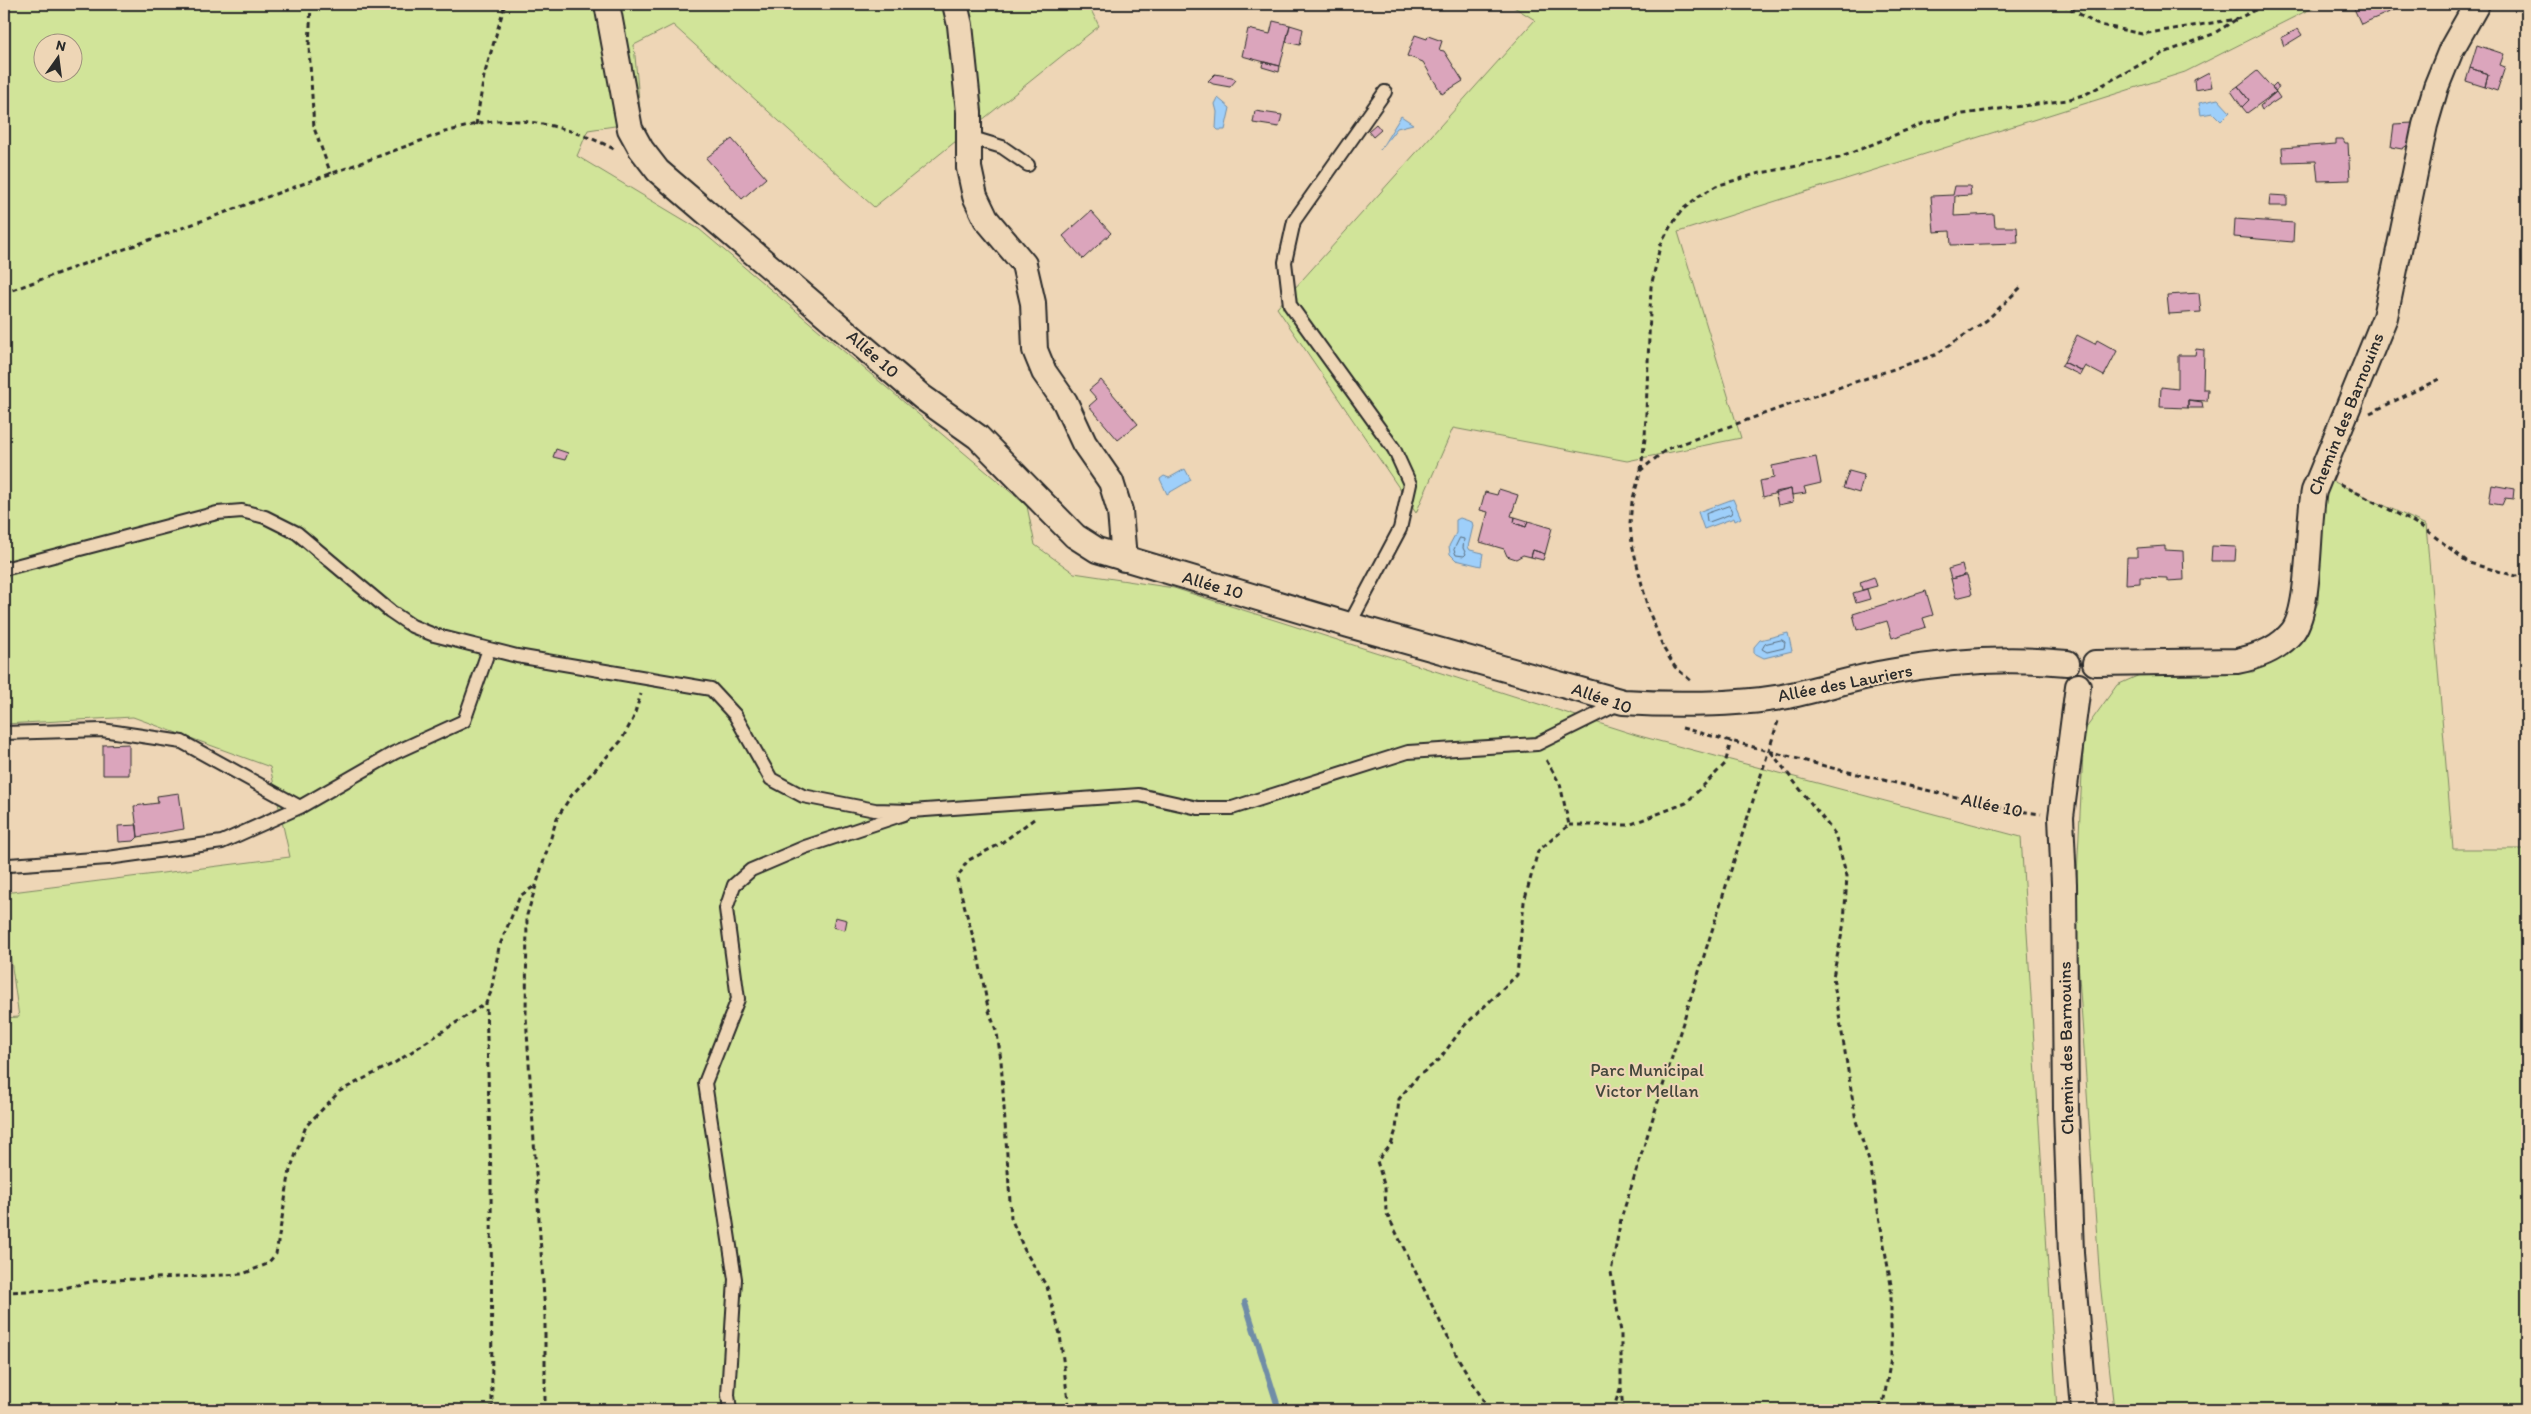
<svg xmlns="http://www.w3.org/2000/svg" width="2531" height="1414" font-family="Itim,sans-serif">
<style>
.green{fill:#d1e499;stroke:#7e8862;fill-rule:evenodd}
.water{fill:#9ecffa;stroke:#708da7}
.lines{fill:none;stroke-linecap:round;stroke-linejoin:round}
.shore{stroke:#596d7e;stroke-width:1}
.stream{stroke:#708da7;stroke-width:6}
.building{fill:#dba5bc;stroke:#2b2b2b}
.service-casing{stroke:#2b2b2b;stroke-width:16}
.minor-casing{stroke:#2b2b2b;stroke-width:28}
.path{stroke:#2b2b2b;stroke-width:3;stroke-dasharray:5 4;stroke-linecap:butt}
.service{stroke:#eed6b6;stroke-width:12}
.minor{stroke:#eed6b6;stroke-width:24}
.labels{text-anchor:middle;stroke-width:4;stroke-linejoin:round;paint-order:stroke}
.street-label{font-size:18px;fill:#2b2b2b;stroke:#eed6b6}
.park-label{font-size:18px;fill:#44473c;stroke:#eed6b6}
</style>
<rect width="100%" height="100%" fill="#eed6b6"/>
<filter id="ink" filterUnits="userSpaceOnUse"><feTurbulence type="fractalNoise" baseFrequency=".02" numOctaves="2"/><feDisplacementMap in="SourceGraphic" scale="10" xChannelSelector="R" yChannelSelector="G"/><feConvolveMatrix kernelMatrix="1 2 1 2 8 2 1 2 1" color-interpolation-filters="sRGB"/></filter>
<g filter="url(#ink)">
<path class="green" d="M 4,4 L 1088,4 L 1099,26 L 874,207 L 673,25 L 634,45 L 641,122 L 588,130 L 577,156 L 699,229 L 1027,506 L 1035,545 L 1074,573 L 1174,588 L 1636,735 L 2021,837 L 2057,1410 L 4,1410 L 4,1018 L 19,1017 L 4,911 L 4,893 L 290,857 L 270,767 L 133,717 L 4,724 ZM 42,42 L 72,42 L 72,72 L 42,72 Z
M 1509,4 L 2320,4 L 2185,72 L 1678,232 L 1741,438 L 1627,461 L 1453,428 L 1416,513 L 1277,308 L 1535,20 Z
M 2328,479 L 2426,525 L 2453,849 L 2527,849 L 2527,1410 L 2114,1410 L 2100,1282 L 2075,918 L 2084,731 L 2117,685 L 2144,673 L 2253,672 L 2298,642 L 2318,603 L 2319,541 Z"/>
<path class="water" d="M 1218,98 L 1230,108 L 1225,130 L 1218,130 L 1216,128 L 1217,112 L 1215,104 Z
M 2218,99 L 2230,112 L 2221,121 L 2213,113 L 2201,115 L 2199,103 Z
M 1401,116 L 1413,124 L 1397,128 L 1380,150 Z
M 1185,469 L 1191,480 L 1167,494 L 1160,479 L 1164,476 L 1169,478 Z
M 1733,499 L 1741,518 L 1735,521 L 1734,518 L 1704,529 L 1698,512 Z
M 1460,518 L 1472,522 L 1473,526 L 1468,547 L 1470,550 L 1483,553 L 1481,566 L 1456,560 L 1450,554 L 1449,546 L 1456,533 L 1456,520 Z
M 1788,633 L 1792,651 L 1764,658 L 1754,653 L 1754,647 L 1760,640 Z"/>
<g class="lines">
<path class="shore" d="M 1729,506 L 1732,511 L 1731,514 L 1709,522 L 1707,521 L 1706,514 Z
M 1460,538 L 1464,539 L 1463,548 L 1466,554 L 1464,556 L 1456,555 L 1454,550 Z
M 1782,640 L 1785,642 L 1784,648 L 1767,652 L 1762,649 L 1765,644 Z"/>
<path class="stream" d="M 1245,1302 L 1279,1410"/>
</g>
<path class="building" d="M 2352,4 L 2403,4 L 2404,6 L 2361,24 Z
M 1273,21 L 1290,25 L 1280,66 L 1242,56 L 1248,29 L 1270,34 Z
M 1290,25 L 1303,29 L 1300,45 L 1286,42 Z
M 2298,29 L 2302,35 L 2284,46 L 2281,38 Z
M 1415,35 L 1427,39 L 1428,36 L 1442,41 L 1439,50 L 1444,51 L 1463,81 L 1442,94 L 1423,62 L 1407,56 Z
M 2477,45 L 2504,54 L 2500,65 L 2505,67 L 2497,91 L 2485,87 L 2488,74 L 2470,68 Z
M 1263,62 L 1280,66 L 1279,72 L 1262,67 Z
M 2470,68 L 2488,74 L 2485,87 L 2466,81 Z
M 2257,71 L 2276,92 L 2247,113 L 2242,107 L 2249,100 L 2238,86 Z
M 2209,72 L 2212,87 L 2195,90 L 2194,80 Z
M 1215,74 L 1232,77 L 1236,80 L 1230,87 L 1213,84 L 1208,81 Z
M 2276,83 L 2279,88 L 2275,91 L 2272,87 Z
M 2238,86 L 2249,100 L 2242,107 L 2231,91 Z
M 2276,92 L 2280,98 L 2262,110 L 2260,106 Z
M 1255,111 L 1282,115 L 1279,127 L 1253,123 Z
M 2413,123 L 2409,144 L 2402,149 L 2391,147 L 2394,124 Z
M 1376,124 L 1381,130 L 1373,137 L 1368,131 Z
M 732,139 L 766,178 L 742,199 L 706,158 Z
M 2336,139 L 2343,139 L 2345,143 L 2348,143 L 2350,180 L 2318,181 L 2316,161 L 2283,162 L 2282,148 L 2336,144 Z
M 1955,186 L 1970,186 L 1971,195 L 1955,196 L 1954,216 L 1994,214 L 1995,227 L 2017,227 L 2018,243 L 1951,245 L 1950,231 L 1934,232 L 1931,196 L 1953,195 Z
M 2270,195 L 2287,196 L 2287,206 L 2269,206 Z
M 1091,211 L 1111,233 L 1083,259 L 1063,236 Z
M 2235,219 L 2294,223 L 2293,242 L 2234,237 Z
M 2199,293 L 2201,312 L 2169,314 L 2167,295 Z
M 2077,335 L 2095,344 L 2097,340 L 2117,351 L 2104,376 L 2085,366 L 2082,371 L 2064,362 Z
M 2196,349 L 2204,350 L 2203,389 L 2208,389 L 2207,401 L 2188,400 L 2188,408 L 2160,407 L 2161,387 L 2178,389 L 2178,355 L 2195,355 Z
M 2064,362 L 2082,371 L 2080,375 L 2061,366 Z
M 1101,380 L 1138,424 L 1118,440 L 1089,406 L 1097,399 L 1089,390 Z
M 2188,400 L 2202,402 L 2203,408 L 2188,408 Z
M 556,449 L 568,453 L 565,460 L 553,457 Z
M 1816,457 L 1821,483 L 1804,487 L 1806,493 L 1792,495 L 1791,489 L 1763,497 L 1760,481 L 1774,478 L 1772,466 Z
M 1849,471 L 1864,475 L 1859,493 L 1843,488 Z
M 2492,485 L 2514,489 L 2513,499 L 2505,498 L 2502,505 L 2489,503 Z
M 1499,489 L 1518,495 L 1511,516 L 1515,517 L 1514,523 L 1526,527 L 1528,521 L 1552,528 L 1545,554 L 1533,550 L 1531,557 L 1523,555 L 1516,559 L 1507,556 L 1504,549 L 1480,542 L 1488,512 L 1480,510 L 1485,492 L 1497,495 Z
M 1791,489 L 1793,502 L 1778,505 L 1775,492 Z
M 1515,517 L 1528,521 L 1526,527 L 1514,523 Z
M 2165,546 L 2165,550 L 2183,551 L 2184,580 L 2167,581 L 2167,578 L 2140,577 L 2140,583 L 2126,584 L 2127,557 L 2137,557 L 2137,548 Z
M 2212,546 L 2236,547 L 2235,561 L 2211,561 Z
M 1533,550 L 1545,554 L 1543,560 L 1531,557 Z
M 1962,565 L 1965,575 L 1951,579 L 1948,569 Z
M 1965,575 L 1967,575 L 1972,594 L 1956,598 L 1951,579 Z
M 1874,577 L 1877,586 L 1862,590 L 1860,582 Z
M 1867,589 L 1870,599 L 1856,603 L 1853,593 Z
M 1926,591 L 1933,615 L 1923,618 L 1926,627 L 1892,638 L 1887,621 L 1857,630 L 1853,614 Z
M 129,744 L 129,775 L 103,775 L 103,745 Z
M 179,793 L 184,829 L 138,837 L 134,806 L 158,803 L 157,796 Z
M 137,825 L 138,837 L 134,841 L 119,842 L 118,826 Z
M 835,917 L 847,920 L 845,930 L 833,927 Z"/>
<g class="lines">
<g class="service-casing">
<path id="service" d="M 969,137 L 1002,147 L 1028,165
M 4,569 L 217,513 L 242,511 L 265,517 L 297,533 L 390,611 L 412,626 L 434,635 L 517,656 L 711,689 L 735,715 L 771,779 L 803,796 L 875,810 L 911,811 L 1139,795 L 1198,808 L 1232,808 L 1408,752 L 1537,744 L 1620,703
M 1349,625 L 1400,529 L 1410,484 L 1394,449 L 1290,305 L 1285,262 L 1294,221 L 1385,92
M 4,733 L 102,730 L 182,742 L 300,807
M 9,865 L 108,858 L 222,842 L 300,807 L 394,753 L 464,721 L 489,649
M 730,1410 L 728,1395 L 735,1279 L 705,1083 L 738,999 L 726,909 L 734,885 L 751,870 L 805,847 L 904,814"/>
</g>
<g class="minor-casing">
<path id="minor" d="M 607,4 L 630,129 L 641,149 L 658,171 L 922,397 L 978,437 L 1075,536 L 1097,550 L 1349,625 L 1623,702 C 1671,705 1735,705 1782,697 C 1818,690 1853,678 1889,672 C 1948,661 2008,657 2067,663
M 955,4 L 960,25 L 969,112 L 969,168 L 975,196 L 986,219 L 1024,264 L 1033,303 L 1035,350 L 1044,372 L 1065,402 L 1084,443 L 1111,482 L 1120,511 L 1124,559
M 2095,663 L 2237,661 C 2257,657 2280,648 2293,631 C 2311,606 2307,525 2314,491 L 2385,317 L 2425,125 L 2436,87 L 2451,50 L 2477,4
M 2078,686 L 2061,817 L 2064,884 L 2066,1109 L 2071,1253 L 2084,1410"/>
</g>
<path class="path" d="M 311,4 L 309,47 L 314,128 L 331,174
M 2063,4 L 2096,24 L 2142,34 L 2237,19 L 2267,4
M 476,125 L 484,76 L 505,4
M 4,293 L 445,132 C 459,129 473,124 487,122 C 528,116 578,130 614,149
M 2370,413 L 2439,379
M 1641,470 L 1645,438 L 1651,287 L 1660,246 L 1670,227 L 1682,210 L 1699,196 L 1716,186 L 1756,174 L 1839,158 L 1924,123 L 1963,114 L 2067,100 L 2086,94 L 2156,56 L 2213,34 L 2237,19
M 2340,484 L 2421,526 L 2469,563 L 2516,576 L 2527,575
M 1690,680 L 1675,667 L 1664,649 L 1648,609 L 1632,544 L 1630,523 L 1632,502 L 1641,470 L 1667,449 L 1805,399 L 1935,355 L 1987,320 L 2021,287
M 1682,728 L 1836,769 L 2012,810 L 2041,814
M 1771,752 L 1835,834 L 1847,876 L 1844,923 L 1833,977 L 1856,1121 L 1870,1164 L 1891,1285 L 1891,1358 L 1884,1399 L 1879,1410
M 1034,819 L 1000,844 L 967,861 L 957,879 L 978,955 L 988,1008 L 997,1033 L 1001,1060 L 1011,1218 L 1025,1251 L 1047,1287 L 1060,1334 L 1069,1410
M 1569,825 L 1629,825 L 1686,803 L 1725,764 L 1731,741
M 4,1292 L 56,1290 L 94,1281 L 243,1274 L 267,1264 L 276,1254 L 290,1170 L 306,1126 L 340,1091 L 396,1062 L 486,1003
M 1621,1388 L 1623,1410
M 492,1410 L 491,1179 L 486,1003 L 491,992 L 499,947 L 520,896 L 536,885
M 545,1410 L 545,1314 L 526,1016 L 527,915 L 557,818 L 571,796 L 621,741 L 633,719 L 641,694
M 1489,1410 L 1458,1358 L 1386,1212 L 1385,1188 L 1377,1161 L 1391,1145 L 1396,1130 L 1399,1099 L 1417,1077 L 1439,1060 L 1463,1027 L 1517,975 L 1524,902 L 1538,851 L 1569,825 L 1560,784 L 1545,758
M 1613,1410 L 1621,1386 L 1621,1332 L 1611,1272 L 1621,1219 L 1779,718"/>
<use href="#service" class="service"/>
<use href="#minor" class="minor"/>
</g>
</g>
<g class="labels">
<g class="street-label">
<text transform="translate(873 354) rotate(41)" y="6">Allée 10</text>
<text transform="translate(2346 414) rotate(-68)" y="6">Chemin des Barnouins</text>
<text transform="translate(1213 585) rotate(16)" y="6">Allée 10</text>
<text transform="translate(1845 683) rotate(-11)" y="6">Allée des Lauriers</text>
<text transform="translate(1602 698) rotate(19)" y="6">Allée 10</text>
<text transform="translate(1992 805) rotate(12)" y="6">Allée 10</text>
<text transform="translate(2066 1048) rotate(-91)" y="6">Chemin des Barnouins</text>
</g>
<g class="park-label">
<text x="1647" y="1076">Parc Municipal<tspan x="1647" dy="21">Victor Mellan</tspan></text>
</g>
</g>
<rect width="2531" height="1414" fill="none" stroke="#eed6b6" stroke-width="20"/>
<rect x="10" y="10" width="2511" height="1394" fill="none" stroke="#2b2b2b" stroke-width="2" filter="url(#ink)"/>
<g transform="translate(58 58) rotate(14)"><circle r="24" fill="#eed6b6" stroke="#a0927e"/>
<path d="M0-4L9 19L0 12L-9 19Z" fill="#2b2b2b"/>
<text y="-8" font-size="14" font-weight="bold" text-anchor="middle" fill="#2b2b2b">N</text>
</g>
</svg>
